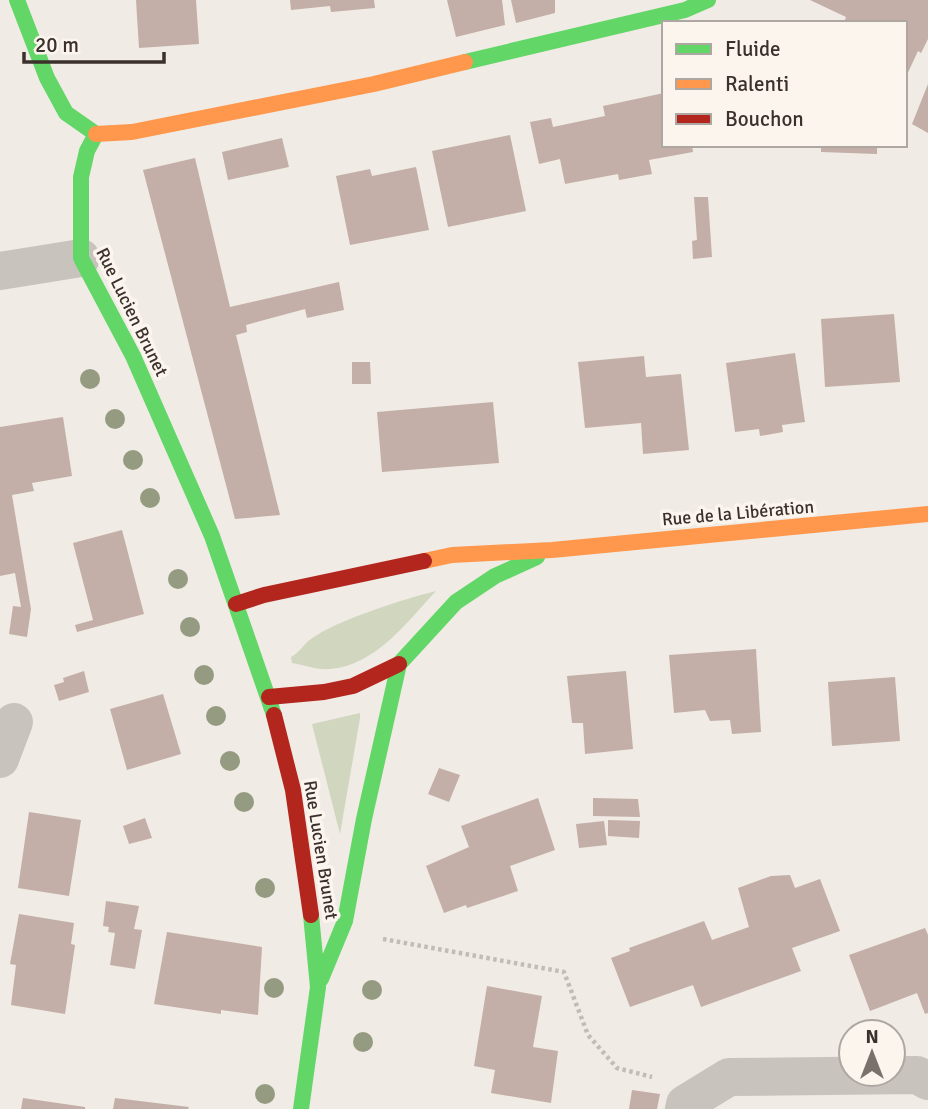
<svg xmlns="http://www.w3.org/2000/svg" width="928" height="1109" font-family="Signika,sans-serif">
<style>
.green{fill:#d1d6bf}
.building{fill:#c3afa7}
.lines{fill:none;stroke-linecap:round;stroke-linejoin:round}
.path{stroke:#c2bbb6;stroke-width:4.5;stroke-dasharray:3.5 3.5;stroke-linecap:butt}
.street{stroke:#c9c3be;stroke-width:38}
.fast{stroke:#63d668;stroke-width:16}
.slow{stroke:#ff974d;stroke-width:16}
.jam{stroke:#b3261e;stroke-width:16}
.tree{fill:#959b80}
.labels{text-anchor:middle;stroke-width:7;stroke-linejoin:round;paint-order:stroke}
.street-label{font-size:18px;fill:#3b302b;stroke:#fbf5ee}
</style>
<rect width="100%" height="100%" fill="#f0ebe5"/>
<path class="green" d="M 436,591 C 408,621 375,666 330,669 C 316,670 305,665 292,663 L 291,657 C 299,653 304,644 311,639 C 337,620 404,599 436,591 Z
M 360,713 L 360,718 L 340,834 L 312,724 Z"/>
<path class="building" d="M 136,0 L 196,0 L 199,44 L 139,48 Z
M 290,0 L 374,0 L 375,8 L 331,12 L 330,6 L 291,10 Z
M 447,0 L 502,0 L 505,25 L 456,37 Z
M 511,0 L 555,0 L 555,13 L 516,23 Z
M 810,0 L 928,0 L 928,39 L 921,53 L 918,51 L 905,79 L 905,23 L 844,23 L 846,17 Z
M 928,84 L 928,133 L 912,124 Z
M 664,93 L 664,145 L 692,145 L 693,152 L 649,160 L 652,174 L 619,180 L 618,174 L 565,184 L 560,159 L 539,164 L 530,122 L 551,118 L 553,127 L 605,116 L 603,106 Z
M 510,135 L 526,211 L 448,227 L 432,151 Z
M 282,138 L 289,167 L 228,180 L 222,152 Z
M 821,145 L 877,145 L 877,154 L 821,152 Z
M 195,158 L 230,307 L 339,282 L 344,310 L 307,318 L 305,309 L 246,325 L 247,332 L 236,335 L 280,515 L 235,519 L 143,170 Z
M 416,167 L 429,230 L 350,245 L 336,176 L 370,169 L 372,176 Z
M 694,197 L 708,197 L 712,257 L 693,259 L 692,241 L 697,240 Z
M 894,314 L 900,382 L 825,387 L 821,319 Z
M 795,353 L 805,422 L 782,425 L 783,432 L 760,436 L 759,429 L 735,432 L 726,363 Z
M 644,356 L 646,377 L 681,374 L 689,450 L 643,454 L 641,423 L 585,428 L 578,362 Z
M 352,362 L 370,362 L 371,384 L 352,384 Z
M 493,402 L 499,463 L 382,472 L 377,412 Z
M 63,417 L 72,476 L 32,483 L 34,491 L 12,495 L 31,609 L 27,637 L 9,634 L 13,606 L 21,607 L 15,573 L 0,576 L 0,427 Z
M 122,530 L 144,614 L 77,632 L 75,625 L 93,620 L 73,543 Z
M 756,649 L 761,732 L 732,734 L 730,720 L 710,721 L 705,710 L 674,713 L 669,655 Z
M 84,671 L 89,692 L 59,701 L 54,685 L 64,682 L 63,678 Z
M 626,671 L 633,749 L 585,754 L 583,723 L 572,723 L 567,676 Z
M 895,677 L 900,741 L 832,746 L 828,682 Z
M 163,694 L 181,754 L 127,770 L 110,709 Z
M 439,768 L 460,775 L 449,802 L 428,794 Z
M 538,798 L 555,850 L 510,866 L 518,891 L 467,908 L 466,905 L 444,913 L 426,866 L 469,847 L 461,826 Z
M 593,798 L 638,799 L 640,817 L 593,816 Z
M 29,812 L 81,820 L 69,896 L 18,888 Z
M 145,818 L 152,838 L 129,844 L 123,826 Z
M 608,820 L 640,821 L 639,838 L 608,836 Z
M 604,821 L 607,845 L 579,848 L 576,824 Z
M 790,875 L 795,888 L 820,879 L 840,931 L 792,948 L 801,971 L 701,1007 L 693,985 L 630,1007 L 611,958 L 630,951 L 629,948 L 704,921 L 712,940 L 749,927 L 738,888 L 771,876 Z
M 106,901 L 139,906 L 134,929 L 142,930 L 135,969 L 110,965 L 115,933 L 108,932 L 109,927 L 103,926 Z
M 19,914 L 74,923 L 71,944 L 75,945 L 65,1014 L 11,1005 L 16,965 L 10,964 Z
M 925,928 L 928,935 L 928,1013 L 925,1014 L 917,993 L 870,1011 L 849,955 Z
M 167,932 L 262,947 L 258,1015 L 221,1010 L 221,1014 L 154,1004 Z
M 487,986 L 542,996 L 533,1047 L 558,1051 L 551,1103 L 491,1093 L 495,1070 L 474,1066 Z
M 632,1090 L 660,1094 L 657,1109 L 629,1109 Z
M 23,1098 L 85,1107 L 85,1109 L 21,1109 Z
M 115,1098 L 189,1107 L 188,1109 L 113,1109 Z"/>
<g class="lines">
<path class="path" d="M 383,939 L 564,972 L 588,1035 L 617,1068 L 652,1077"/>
<path class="street" d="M 0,271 L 81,258
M 0,759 L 14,722
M 684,1109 L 685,1104 L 729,1077 L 917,1075 L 928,1081"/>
<path class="fast" d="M 17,0 L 47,78 L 66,113 L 96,134
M 465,62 L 685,10 L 708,0
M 96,134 L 87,151 L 81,177 L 81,258 L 133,356 L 212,536 L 274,715
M 321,979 L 345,921 L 364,819 L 399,664 L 456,602 L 495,576 L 537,557
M 301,1109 L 318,987 L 311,915"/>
<path class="slow" d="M 96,134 L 132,132 L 374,84 L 465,62
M 424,561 L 452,555 L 552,550 L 928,514"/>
<path class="jam" d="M 236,604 L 264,595 L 424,561
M 269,697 L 324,692 L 353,686 L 399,664
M 274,715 L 293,790 L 311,915"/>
</g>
<g class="tree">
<circle cx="90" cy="379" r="10"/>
<circle cx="115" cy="419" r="10"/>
<circle cx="133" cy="460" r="10"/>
<circle cx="150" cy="498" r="10"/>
<circle cx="178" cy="579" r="10"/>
<circle cx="190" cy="627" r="10"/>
<circle cx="204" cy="675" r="10"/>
<circle cx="216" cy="716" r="10"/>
<circle cx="230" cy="761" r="10"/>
<circle cx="244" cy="802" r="10"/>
<circle cx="265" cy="888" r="10"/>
<circle cx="274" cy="988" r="10"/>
<circle cx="372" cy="990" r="10"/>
<circle cx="363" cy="1042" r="10"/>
<circle cx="265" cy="1094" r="10"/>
</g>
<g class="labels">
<g class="street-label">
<text transform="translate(132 312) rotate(64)" y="6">Rue Lucien Brunet</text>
<text transform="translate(738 513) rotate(-5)" y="6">Rue de la Libération</text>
<text transform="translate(321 850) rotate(81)" y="6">Rue Lucien Brunet</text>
</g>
</g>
<rect x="662" y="21" width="245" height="126" fill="#fbf5ee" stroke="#aea6a0" stroke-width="2"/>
<rect x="676" y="44" width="35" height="10" fill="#63d668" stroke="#aea6a0" stroke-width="2"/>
<text x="725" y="56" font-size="21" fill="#3b302b">Fluide</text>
<rect x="676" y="79" width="35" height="10" fill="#ff974d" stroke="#aea6a0" stroke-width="2"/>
<text x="725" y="91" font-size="21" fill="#3b302b">Ralenti</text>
<rect x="676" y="114" width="35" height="10" fill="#b3261e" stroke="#aea6a0" stroke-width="2"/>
<text x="725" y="126" font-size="21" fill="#3b302b">Bouchon</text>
<g transform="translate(872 1053)"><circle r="33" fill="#fbf5ee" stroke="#aea6a0" stroke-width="2"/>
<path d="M0-5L12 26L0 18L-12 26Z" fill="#7a716c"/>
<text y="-10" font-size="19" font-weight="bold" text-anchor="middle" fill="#3b302b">N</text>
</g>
<path d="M24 52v10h140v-10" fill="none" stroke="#3b302b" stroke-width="3.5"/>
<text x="35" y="52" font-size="21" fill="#3b302b" stroke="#fbf5ee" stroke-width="5" paint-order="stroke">20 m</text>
</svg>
